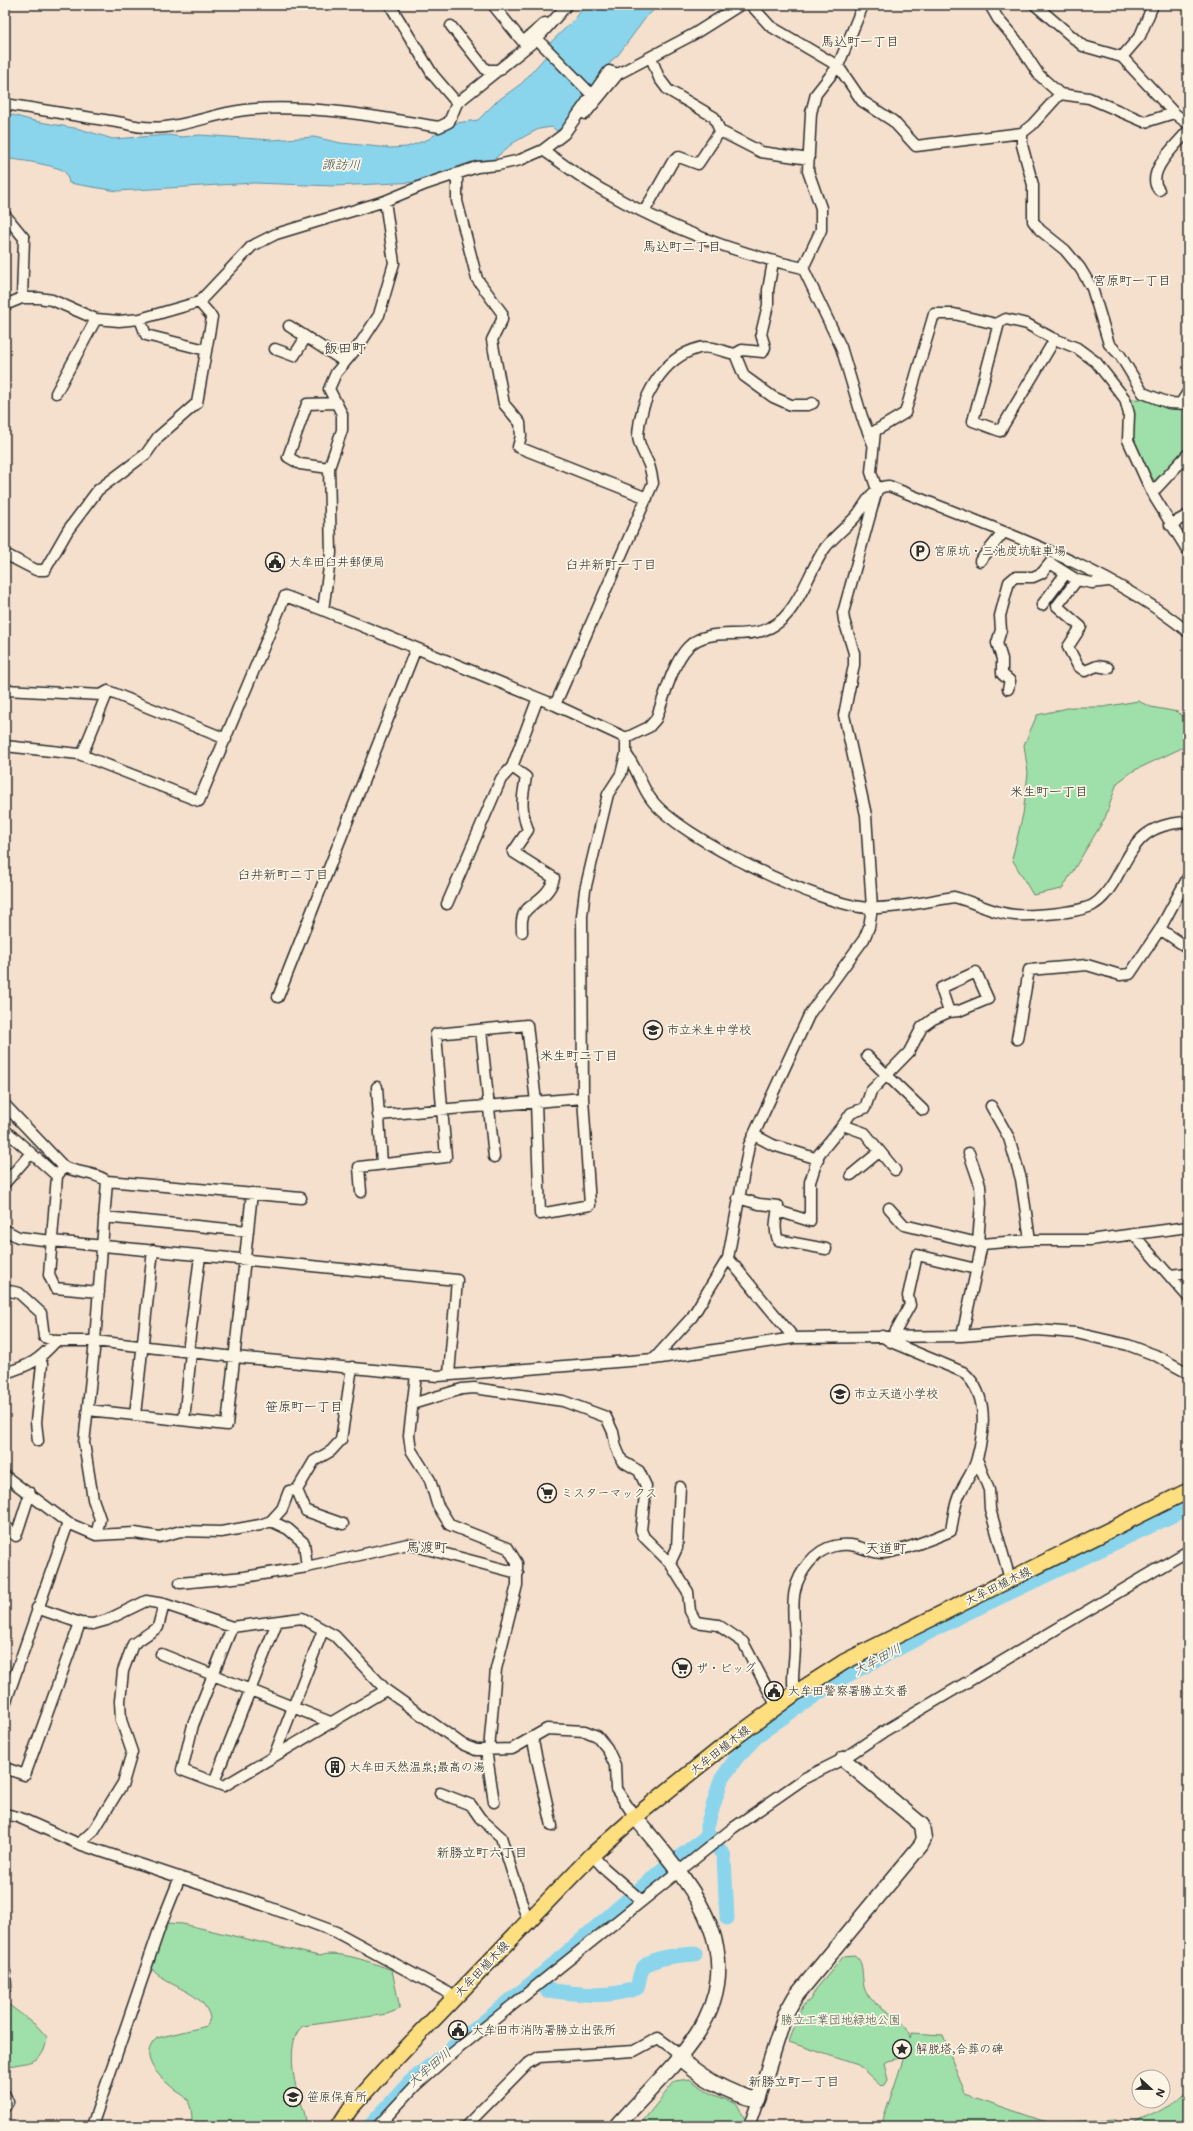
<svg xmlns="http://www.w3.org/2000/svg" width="1193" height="2131" font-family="Mali,'Klee One',sans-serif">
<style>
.green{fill:#9fdfa9;stroke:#65856a}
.water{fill:#8bd5ec;stroke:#65919f}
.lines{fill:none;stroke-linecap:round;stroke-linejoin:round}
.river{stroke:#8bd5ec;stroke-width:15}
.street-casing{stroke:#2b2b2b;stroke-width:13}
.secondary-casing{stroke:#2b2b2b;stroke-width:17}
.primary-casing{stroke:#2b2b2b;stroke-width:18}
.street{stroke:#fcf5e5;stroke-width:10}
.secondary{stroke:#fcf5e5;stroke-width:14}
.primary{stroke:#fddf80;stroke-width:15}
.labels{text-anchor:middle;stroke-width:3.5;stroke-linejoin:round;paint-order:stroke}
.poi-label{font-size:12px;fill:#2b2b2b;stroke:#fcf5e5;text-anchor:start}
.street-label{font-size:12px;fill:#2b2b2b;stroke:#fcf5e5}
.park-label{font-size:12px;fill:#48584a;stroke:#fcf5e5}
.neighbourhood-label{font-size:13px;fill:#2b2b2b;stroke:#fcf5e5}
.water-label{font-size:13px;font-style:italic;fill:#43565b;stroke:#fcf5e5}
.quarter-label{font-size:14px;fill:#2b2b2b;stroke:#fcf5e5}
</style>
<rect width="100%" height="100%" fill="#f5e0ce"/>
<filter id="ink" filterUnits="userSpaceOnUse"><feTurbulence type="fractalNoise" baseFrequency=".025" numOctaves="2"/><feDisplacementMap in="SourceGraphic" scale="8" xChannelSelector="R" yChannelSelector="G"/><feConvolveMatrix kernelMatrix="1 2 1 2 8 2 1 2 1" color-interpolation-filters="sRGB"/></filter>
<g filter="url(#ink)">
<path class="green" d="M 1130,399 L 1153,400 L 1188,410 L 1188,449 L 1155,481 L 1147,471 L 1132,436 Z
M 1138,701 L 1151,707 L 1178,712 L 1188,722 L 1188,734 L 1184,747 L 1133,771 L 1117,783 L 1105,818 L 1062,889 L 1033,895 L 1012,859 L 1023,814 L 1028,773 L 1024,745 L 1037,715 L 1072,707 L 1103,707 Z
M 166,1923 L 183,1924 L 319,1956 C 337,1949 373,1963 392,1970 L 400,2009 L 387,2014 L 303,2026 C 288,2036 292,2072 296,2087 C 299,2099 307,2114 306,2126 L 192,2126 C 192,2116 192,2108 187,2099 C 184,2095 179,2093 175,2090 C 160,2077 136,2057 157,2038 L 207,2026 L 210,2018 C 205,1991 167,1988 152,1969 C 149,1965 148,1961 146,1957 Z
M 854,1955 C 867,1962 859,1982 867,1994 C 879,2011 907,2017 910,2038 L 912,2033 L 943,2035 L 965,2094 L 1049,2123 L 1115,2119 L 1118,2126 L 881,2126 L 904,2057 L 888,2061 L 884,2064 L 888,2080 L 885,2085 L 881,2086 L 858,2065 L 789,2042 L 802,2006 L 810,2000 L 816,1989 L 844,1956 Z
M 5,2002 L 37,2026 L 47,2037 C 44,2066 28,2061 5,2067 Z
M 689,2079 L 712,2094 L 737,2104 L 746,2121 L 742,2126 L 639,2126 L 675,2081 Z
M 1188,2093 L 1188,2126 L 1131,2126 Z"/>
<path class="water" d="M 586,5 L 660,5 L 647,16 L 618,55 L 612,60 L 585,100 L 561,128 L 557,131 L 552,127 L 539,129 L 529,134 L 513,143 L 493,160 L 477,161 L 418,182 L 334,186 L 254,183 L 117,191 L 69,183 C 68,179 67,174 64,171 C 58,166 13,158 5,159 L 5,113 L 34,121 L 80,129 L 113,139 L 168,135 L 182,137 L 200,135 L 272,140 L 314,137 L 341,143 L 390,148 L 407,147 L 429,139 L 449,124 L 478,120 L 496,102 L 522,83 L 547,55 L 548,45 L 574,20 Z"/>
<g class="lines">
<path class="river" d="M 727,1918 L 724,1856 L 707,1833 L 707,1826 L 721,1780 L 737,1757 L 760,1733 L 836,1681 L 954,1619 L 1188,1508
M 538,1978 L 662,1870 L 709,1835
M 370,2126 L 410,2082 L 538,1978 L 547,1990 C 578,1994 607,1999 637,1988 C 639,1983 639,1975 642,1970 C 650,1956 681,1955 695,1954"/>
<g class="street-casing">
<path id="street" d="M 390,5 L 433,75 L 457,103
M 493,5 L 523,42 L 545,23
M 751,5 L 770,26 L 838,66 L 862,101 L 893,121 L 916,146 L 1022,133 L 1032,125 L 1060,94
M 863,5 L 838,66 L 816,94 L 811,113 L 808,171 L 821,208 L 821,230 L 803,268 L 841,347 L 862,417 L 873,444
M 990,5 L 998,19 L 1016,40 L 1039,75 L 1060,94 L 1089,98 L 1145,122 L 1174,113
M 1035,5 L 1083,46 L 1122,57 L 1174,113 L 1188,124
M 451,26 L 486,70 L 500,70
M 537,39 L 591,94
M 651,57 L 659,78 L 668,90 L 714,117 L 720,131 L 761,152 L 809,159
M 1122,57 L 1140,36 L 1153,5
M 5,104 L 123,123 C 170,137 201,115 245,110 C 307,103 379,117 439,127 L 449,122 L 457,103 L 537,39 L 567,5
M 585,114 L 618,74
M 1022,133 L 1022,145 L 1033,185 L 1033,221 L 1040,230 L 1065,250 L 1080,268 L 1092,288 L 1109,344 L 1120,355 L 1143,393 L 1169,403 L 1188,404
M 543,150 C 563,164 584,180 606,192 C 667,227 735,253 803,268
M 457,174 L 457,201 L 477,279 L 502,313 L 502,320 L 492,340 L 504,404 L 520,423 L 521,436 L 518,447 L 647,498
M 1159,190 C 1144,173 1177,144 1188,131
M 644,212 L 673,161 L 679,157 L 698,164 L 720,131
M 5,215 L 24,238 L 22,298
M 5,305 L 22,298 L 39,298 L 52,300 L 96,319 L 119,321 L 140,319 L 199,302 L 252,246 L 276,234 L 385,201 L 426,184 L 477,167 L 498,165 L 520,160 L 543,150 L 564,134 L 609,71 L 618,74 L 694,34 L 740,5
M 140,319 L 146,335 L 206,350
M 999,323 L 973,421 L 1000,431 L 1055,339
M 289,326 L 345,362
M 275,349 L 294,356 L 306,337
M 735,354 L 744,376 L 773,397 L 791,405 L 808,405 L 813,403
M 56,393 L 96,319
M 1181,403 L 1188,392
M 329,468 L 300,464 L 288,457 L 307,404 L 336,403
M 1152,493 L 1188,454
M 1170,525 L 1188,515
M 5,554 L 36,570 L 45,570 L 68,530 L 98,490 L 146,454 L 158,437 L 197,403 L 212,317 L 199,302
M 980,561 L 1003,533
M 1077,580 L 1057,606 L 1081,627 L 1068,647 L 1078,666 L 1085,671 L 1097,666 L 1108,668
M 1042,605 L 1066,573
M 323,610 L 331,553 L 329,468 L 342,430 L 342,414 L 329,389 L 336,373 L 360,344 L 379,315 L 394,263 L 385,201
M 1008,689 L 1010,681 L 1002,674 L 1002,659 L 997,643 L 1001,630 L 1000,616 L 1009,582 L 1015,577 L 1033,577 L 1042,573 L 1050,563 L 1077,580 L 1092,583 L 1108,581
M 5,690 L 101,695 L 108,691
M 555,705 L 653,483 C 652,477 651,471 649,465 C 646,457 638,445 638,436 C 640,400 661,358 699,348 C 710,345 725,352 735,354 L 742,350 L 763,352 L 765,347 L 761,334 L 768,305 L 768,290 L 773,262
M 626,738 L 649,727 L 656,719 C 664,698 673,662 688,647 C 714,620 759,651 789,612 C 805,592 811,568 825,548 C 834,536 847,527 857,515 C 863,508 869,495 878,489 C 881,487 885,486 889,486 C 988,527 1105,564 1188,632
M 5,746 L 79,754 L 199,801 L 285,596 L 323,610 L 555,705 L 626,738
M 626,754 C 637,768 641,786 651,799 C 678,837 826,909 873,908 C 900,908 928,901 954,897 C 975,902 994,914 1015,915 C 1033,916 1078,913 1093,905 C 1103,899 1109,890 1115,880 C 1135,844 1142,824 1188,822
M 82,755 L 108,691 L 226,739
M 512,767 L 526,777 C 522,799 520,808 528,830 L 513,852 L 554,878 C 549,899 525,905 523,916 C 521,921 522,927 522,932
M 447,904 L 501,779 L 512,767 L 538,698
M 1160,929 L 1188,948
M 278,997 L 416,648
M 481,1030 L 494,1157
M 1017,1039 L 1029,970 L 1087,965 L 1120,975 L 1130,974 L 1160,929 L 1188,877
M 867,1056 L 923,1110
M 377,1087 L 382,1164
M 5,1105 L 64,1167 C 77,1173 95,1172 107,1181 L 301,1198
M 991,1106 L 1009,1138 L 1021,1179 L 1030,1240
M 378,1115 L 583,1098
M 843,1125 L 851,1113 L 865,1108 L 871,1091 L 909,1052 L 922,1027 L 933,1019 L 949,1012 L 959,1011 L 988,999 L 976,972 L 941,988 L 949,1012
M 5,1130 L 57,1176
M 754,1135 L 773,1145 L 818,1159
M 969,1153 L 980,1185 L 981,1203 L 978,1243
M 64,1167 L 57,1176 L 49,1275 L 55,1288 L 99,1292
M 851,1175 L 879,1152
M 5,1183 L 31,1153
M 361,1192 L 359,1167 L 446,1157 L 436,1034 L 527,1025 L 536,1102 L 540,1214 L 590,1205 L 583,1098 L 582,916 L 585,890 L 608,794 L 621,774 L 626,754 L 626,738
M 738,1198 L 759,1204 L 778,1206 C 777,1218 773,1227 778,1240 L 826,1249
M 889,1208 L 904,1225 L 982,1244 L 1030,1240 L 1090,1240 L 1188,1227
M 778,1211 L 810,1221 L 810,1182 L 819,1154 L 843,1125 L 865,1133 L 895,1170
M 104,1217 L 248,1231
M 5,1230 L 18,1237 L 52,1241 L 457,1280 L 449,1374
M 1133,1234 L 1188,1297
M 728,1258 L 794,1338
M 1170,1275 L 1188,1273
M 5,1290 L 19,1293 L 41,1313 L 44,1337 L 56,1341
M 893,1336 L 910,1305 L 908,1296 L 917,1255 L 976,1269
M 962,1336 L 982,1244
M 188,1352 L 200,1256
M 654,1359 L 692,1317 L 728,1258 L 749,1145 L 810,1013 L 864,939 L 869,927 L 872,908 L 866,815 L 844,715 L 854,665 L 854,653 L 844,620 L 843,613 L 877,490 L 871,472 L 875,431 L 905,413 L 934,314 L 954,314 L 996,324 L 1006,319 L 1027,324 L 1052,338 L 1077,348 L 1096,362 L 1125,399 L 1129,414 L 1128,440 L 1152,493 L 1188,551
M 5,1373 C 31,1365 38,1361 56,1341 L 95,1341 L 235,1357 L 438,1376 L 654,1359 L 794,1338 L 962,1336 L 1037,1330 L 1076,1333 L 1128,1345 L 1155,1355 L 1188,1373
M 416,1375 L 409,1435 L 411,1450 L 430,1480 L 437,1504 L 450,1525 L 508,1548 L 517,1563 L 517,1585 L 496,1669 L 489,1750
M 412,1404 L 462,1389 L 474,1388 L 563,1401 L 606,1417 L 613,1432 L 616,1447 L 622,1461 L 639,1471 L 646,1486 L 641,1530 L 644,1537 L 670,1563 L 688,1592 L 690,1611 L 696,1622 L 718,1625 L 743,1642 L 777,1707
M 88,1410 L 227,1425 L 252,1193
M 135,1415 L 153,1250
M 184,1420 L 191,1352
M 38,1441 L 36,1422 L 42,1364 L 40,1359
M 977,1459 L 989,1490 L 990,1509 L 1010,1579
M 5,1476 L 68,1523 L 96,1535 L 135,1533 L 159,1537 L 181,1531 L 221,1532 L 260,1525 L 271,1521 L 282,1509 L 289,1491 L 297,1490 L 314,1461 L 331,1451 L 341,1440 L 352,1367
M 297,1490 L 306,1511 L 343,1524
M 271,1521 L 288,1529 L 304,1543 L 307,1567
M 5,1526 L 16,1536 L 30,1493
M 96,1535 L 100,1519 L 93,1499 L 84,1443 L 95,1341 L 107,1181
M 670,1563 L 677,1548 L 680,1487
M 180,1583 L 244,1577 L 307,1567 L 408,1544 L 518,1573
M 80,1623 L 93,1624 L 107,1620 L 146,1601 L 164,1604 L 232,1627 L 302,1618 L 335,1636 L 386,1690 L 462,1744 L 476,1750 L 512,1749 L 547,1729 L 585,1731 L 597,1736 L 607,1748 L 615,1765 L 616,1789 L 635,1817
M 232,1627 L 193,1725 L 182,1770 L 224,1786 L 386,1690
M 161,1654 L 330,1722
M 794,1694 C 791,1677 795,1662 795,1645 C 795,1628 791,1607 795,1590 C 799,1572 815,1550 834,1546 C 856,1541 862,1551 881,1553 C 895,1554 937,1537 951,1531 C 953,1520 954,1508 958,1498 C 963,1484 974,1472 977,1458 C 985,1429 988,1393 963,1372 L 891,1342 L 882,1336
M 5,1704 L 68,1523
M 532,1737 L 552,1826
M 486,1750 L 494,1802
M 274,1756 L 323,1630
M 5,1768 L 25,1775 L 80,1623 L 37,1608
M 214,1782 L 277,1622
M 440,1793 L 471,1805 L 480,1818 L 501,1837 L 528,1922
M 5,1814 L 18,1817 L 79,1844 L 263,1905 L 336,1932 L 456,1997
M 79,1844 L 94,1830 L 123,1783 L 132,1752 L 121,1720 L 120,1701 L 123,1671 L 133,1644 L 158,1627 L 164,1604
M 592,1855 L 604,1868 L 642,1901
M 5,1972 L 6,1987
M 5,2095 L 8,2102 L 5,2107
M 92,2126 L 160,1927 L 180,1877
M 378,2126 L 415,2086 L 444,2060 L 733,1828 L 805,1778 L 843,1759 L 883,1732 L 1188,1551
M 466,2126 L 527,2064 L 539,2057 L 634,2051 L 658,2038 L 680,2054
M 749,2126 L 758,2100"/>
</g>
<g class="secondary-casing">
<path id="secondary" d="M 678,2057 C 702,2077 726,2093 758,2100 L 785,2015 L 795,1997 L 921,1845 L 924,1839 L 922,1825 L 843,1759
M 617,2126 C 642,2097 676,2066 697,2034 C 753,1948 687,1881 635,1817"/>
</g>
<g class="primary-casing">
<path id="primary" d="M 339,2126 L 350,2109 L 384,2071 L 592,1855 L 635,1817 L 730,1741 L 794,1694 L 844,1662 L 1188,1491"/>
</g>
<use href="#street" class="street"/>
<use href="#secondary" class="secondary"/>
<use href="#primary" class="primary"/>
</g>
</g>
<defs>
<g id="parking-ring" transform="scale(1)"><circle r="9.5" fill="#fcf5e5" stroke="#2b2b2b" stroke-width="1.5"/><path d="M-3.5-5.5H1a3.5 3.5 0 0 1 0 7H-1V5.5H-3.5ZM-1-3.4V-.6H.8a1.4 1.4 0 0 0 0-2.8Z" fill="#2b2b2b"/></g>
<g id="civic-ring" transform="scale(1)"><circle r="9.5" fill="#fcf5e5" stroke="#2b2b2b" stroke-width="1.5"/><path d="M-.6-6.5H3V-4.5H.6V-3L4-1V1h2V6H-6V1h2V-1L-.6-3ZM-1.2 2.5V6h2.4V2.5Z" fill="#2b2b2b"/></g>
<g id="school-ring" transform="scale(1)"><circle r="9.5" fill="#fcf5e5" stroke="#2b2b2b" stroke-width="1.5"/><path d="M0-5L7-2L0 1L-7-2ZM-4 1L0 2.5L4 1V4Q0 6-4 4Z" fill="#2b2b2b"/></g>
<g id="supermarket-ring" transform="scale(1)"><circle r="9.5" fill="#fcf5e5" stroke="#2b2b2b" stroke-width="1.5"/><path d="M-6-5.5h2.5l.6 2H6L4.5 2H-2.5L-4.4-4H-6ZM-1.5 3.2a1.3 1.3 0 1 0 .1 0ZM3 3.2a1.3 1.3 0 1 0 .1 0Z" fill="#2b2b2b"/></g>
<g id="building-ring" transform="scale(1)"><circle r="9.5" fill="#fcf5e5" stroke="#2b2b2b" stroke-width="1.5"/><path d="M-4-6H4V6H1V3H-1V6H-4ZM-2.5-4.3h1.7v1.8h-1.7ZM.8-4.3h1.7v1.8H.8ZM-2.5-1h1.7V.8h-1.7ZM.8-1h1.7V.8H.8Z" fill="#2b2b2b"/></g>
<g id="sight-ring" transform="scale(1)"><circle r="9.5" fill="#fcf5e5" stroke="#2b2b2b" stroke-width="1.5"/><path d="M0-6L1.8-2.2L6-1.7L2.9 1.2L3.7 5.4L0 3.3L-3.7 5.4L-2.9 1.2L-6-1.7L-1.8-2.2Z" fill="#2b2b2b"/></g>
</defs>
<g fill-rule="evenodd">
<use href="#parking-ring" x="920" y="551"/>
<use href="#civic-ring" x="275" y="562"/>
<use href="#school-ring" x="653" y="1030"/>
<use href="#school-ring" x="840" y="1394"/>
<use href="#supermarket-ring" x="547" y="1493"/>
<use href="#supermarket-ring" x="682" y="1668"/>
<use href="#civic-ring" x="774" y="1691"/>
<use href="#building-ring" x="335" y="1767"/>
<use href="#civic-ring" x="458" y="2030"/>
<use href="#sight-ring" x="902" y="2049"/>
<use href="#school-ring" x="293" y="2097"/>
</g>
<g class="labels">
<g class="poi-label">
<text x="934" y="555">宮原坑・三池炭坑駐車場</text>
<text x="289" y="566">大牟田臼井郵便局</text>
<text x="667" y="1034">市立米生中学校</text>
<text x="854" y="1398">市立天道小学校</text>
<text x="561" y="1497">ミスターマックス</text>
<text x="696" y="1672">ザ・ビッグ</text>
<text x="788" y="1695">大牟田警察署勝立交番</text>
<text x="349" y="1771">大牟田天然温泉;最高の湯</text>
<text x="472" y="2034">大牟田市消防署勝立出張所</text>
<text x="916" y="2053">解脱塔,合葬の碑</text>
<text x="307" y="2101">笹原保育所</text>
</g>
<g class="street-label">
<text transform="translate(998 1586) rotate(-26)" y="4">大牟田植木線</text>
<text transform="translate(720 1750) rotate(-38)" y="4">大牟田植木線</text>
<text transform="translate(482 1969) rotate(-46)" y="4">大牟田植木線</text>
</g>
<g class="park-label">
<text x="841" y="2024">勝立工業団地緑地公園</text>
</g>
<g class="neighbourhood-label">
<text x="860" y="46">馬込町一丁目</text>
<text x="682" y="251">馬込町二丁目</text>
<text x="1132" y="285">宮原町一丁目</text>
<text x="611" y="569">臼井新町一丁目</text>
<text x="1049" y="796">米生町一丁目</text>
<text x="283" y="879">臼井新町二丁目</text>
<text x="579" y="1060">米生町二丁目</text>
<text x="304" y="1411">笹原町一丁目</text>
<text x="482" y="1857">新勝立町六丁目</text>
<text x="794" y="2086">新勝立町一丁目</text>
</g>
<g class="water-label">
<text transform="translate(341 164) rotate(1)" y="5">諏訪川</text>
<text transform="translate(877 1659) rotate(-28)" y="5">大牟田川</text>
<text transform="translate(429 2067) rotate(-40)" y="5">大牟田川</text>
</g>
<g class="quarter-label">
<text x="345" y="353">飯田町</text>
<text x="427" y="1552">馬渡町</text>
<text x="886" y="1553">天道町</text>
</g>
</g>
<rect width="1193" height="2131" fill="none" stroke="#fcf5e5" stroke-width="20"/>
<rect x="10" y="10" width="1173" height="2111" fill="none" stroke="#2b2b2b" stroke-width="1.5" filter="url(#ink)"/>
<g transform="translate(1151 2089) rotate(112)"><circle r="19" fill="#fcf5e5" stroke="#a8a49b"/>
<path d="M0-3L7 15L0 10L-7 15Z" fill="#2b2b2b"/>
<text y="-6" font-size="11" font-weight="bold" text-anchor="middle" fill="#2b2b2b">N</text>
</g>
</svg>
